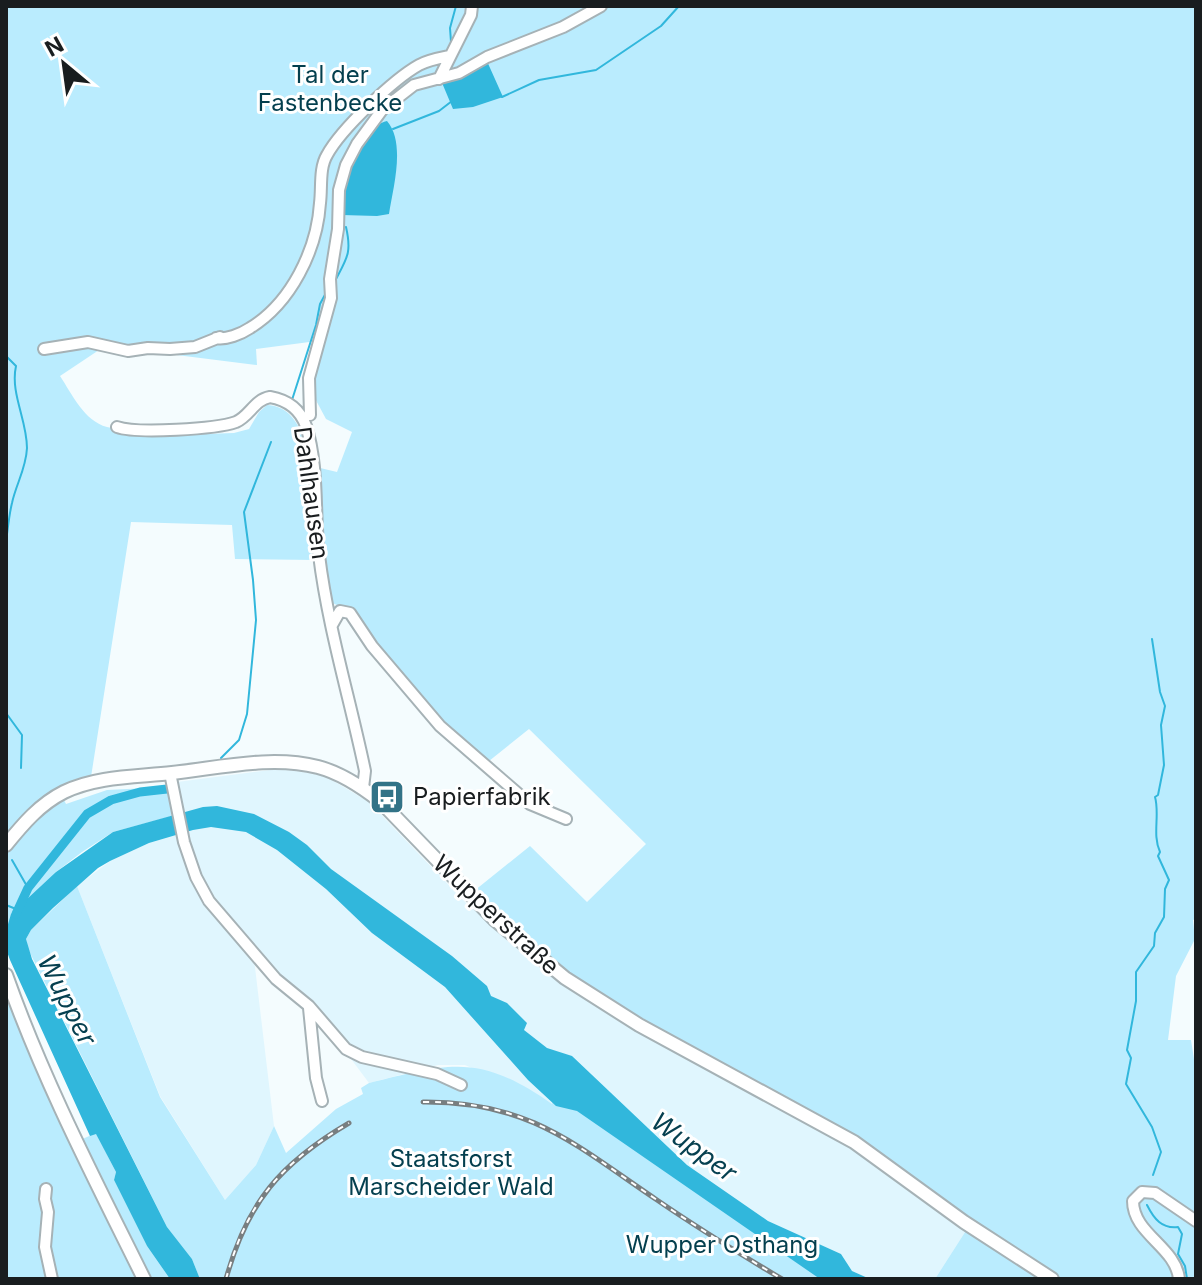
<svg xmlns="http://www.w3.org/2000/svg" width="1202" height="1285" font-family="Inter,sans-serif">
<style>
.built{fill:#e0f6fe}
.green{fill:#baecfe}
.water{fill:#31b7dc}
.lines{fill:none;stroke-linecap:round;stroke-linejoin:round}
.stream{stroke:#31b7dc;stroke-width:2}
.canal{stroke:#31b7dc;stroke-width:9}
.minor-casing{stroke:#a6b2b6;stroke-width:14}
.major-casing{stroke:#a6b2b6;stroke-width:16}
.minor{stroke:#fff;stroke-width:10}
.major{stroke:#fff;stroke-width:12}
.rail-casing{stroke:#787e80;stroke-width:5}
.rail{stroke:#fff;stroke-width:2;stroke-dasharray:6;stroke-linecap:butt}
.labels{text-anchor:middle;stroke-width:6;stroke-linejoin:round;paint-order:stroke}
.park-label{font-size:24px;fill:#043f4e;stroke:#fff}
.street-label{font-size:24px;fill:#191d1f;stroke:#fff}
.poi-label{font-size:24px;fill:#191d1f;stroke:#fff;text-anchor:start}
.water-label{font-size:26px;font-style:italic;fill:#064050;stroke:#fff}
</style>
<rect width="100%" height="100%" fill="#f4fcfe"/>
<path class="built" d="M 270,770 L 297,770 L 327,777 L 369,802 L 467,904 L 494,925 L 835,1135 L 967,1229 L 935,1279 L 870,1279 L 852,1271 L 841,1254 L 768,1221 L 687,1165 L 577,1062 L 556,1106 L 465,1065 L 438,1065 L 369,1083 L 310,1004 L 254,959 L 274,1126 L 256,1165 L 225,1200 L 160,1096 L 77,886 L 110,861 L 149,843 L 187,832 L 177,782 Z"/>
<path class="green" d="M 6,6 L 1196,6 L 1196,919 L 1193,920 L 1195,939 L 1176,976 L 1168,1040 L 1191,1040 L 1196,1072 L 1196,1279 L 1062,1279 L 943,1201 L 857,1138 L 639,1018 L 568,973 L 535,947 L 474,891 L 530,846 L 587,902 L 646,844 L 529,729 L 484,765 L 439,724 L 350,611 L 328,601 L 316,467 L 337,472 L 352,432 L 326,419 L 311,391 L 317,341 L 256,349 L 257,365 L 105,346 L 60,376 C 72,394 84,421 107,427 C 119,430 133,430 146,432 L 146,436 L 234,433 L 249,429 L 259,412 L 267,405 C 285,406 293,416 301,431 L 315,560 L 235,559 L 232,525 L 131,522 L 91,777 L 59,790 L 66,804 L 107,790 L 167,787 L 172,816 L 113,832 L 82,852 L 56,872 L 6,931 Z
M 77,886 L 160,1097 L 225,1200 L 256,1165 L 274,1126 L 286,1153 L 336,1109 L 363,1094 L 361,1088 L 369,1083 C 450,1063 479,1053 552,1104 L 561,1082 L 836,1279 L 200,1279 L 192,1259 L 167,1227 L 27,947 L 26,939 L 31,930 Z
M 6,976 L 78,1141 L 96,1133 L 116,1172 L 114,1180 L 147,1246 L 170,1279 L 6,1279 Z
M 967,1229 L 1044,1279 L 935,1279 Z"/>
<path class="water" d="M 486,59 L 503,97 L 473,107 L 453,109 L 440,78 Z
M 387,121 C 406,143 393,188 389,214 L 377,216 L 342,215 C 343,180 345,157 371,132 C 377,126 379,123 387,121 Z
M 217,806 L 254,814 L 289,832 L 307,845 L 331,869 L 452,956 L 487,986 L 491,996 L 507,1003 L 527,1023 L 524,1030 L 547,1048 L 572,1056 L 687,1165 L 768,1221 L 841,1254 L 852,1271 L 870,1279 L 820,1279 L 577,1111 L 556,1106 L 528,1080 L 445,987 L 372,933 L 326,889 L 277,850 L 246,832 L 211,827 L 193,830 L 149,843 L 110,861 L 98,868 L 53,908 L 31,930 L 26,939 L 32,959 L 167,1227 L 192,1259 L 200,1279 L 170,1279 L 147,1246 L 114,1180 L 116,1172 L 96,1134 L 90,1136 L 10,960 L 6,949 L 6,931 L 11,914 L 56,872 L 113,832 L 203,807 Z"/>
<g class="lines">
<path class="stream" d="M 451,42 L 450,28 L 456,6
M 502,97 L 539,80 L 596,70 L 661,26 L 679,6
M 393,129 L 439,111 L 452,101
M 335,281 C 347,258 352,253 346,227
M 6,356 L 16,366 C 10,393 27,420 27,448 C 26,469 16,484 12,503 C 9,515 8,528 6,541
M 292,400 L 316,325 L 320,304 L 327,291
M 1152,639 L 1160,692 L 1165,706 L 1161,725 L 1164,765 L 1158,795 L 1155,797 C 1160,814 1152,835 1160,852 L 1158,856 L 1169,880 L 1165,889 L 1164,917 L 1155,933 L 1154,946 L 1136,972 L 1136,1001 L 1127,1050 L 1131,1058 L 1126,1084 L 1152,1127 L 1161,1152 L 1153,1175
M 6,713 L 22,735 L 21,768
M 221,758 L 239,740 L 247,714 L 256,620 L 253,580 L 244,512 L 271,442
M 12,860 L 28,888
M 6,905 L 16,909
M 1147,1205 C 1154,1219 1162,1229 1178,1227 L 1182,1234 L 1178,1254 L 1185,1266 L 1187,1279"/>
<path class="canal" d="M 16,914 L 28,888 L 87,814 L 111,800 L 140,792 L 167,789"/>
<g class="minor-casing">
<path id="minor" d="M 439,79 L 471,15 L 472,6
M 216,338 C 226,340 241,334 250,328 C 291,303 317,250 320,203 C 322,188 319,168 327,155 C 341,129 394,79 419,65 C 428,60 439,58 449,56
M 44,349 L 88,342 L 128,351 L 148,348 L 170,349 L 195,347 L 220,337
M 310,415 L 309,378 L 331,298 L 330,279 L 338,229 L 339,190 L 346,165 L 357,144 L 382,110 L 414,85 L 459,73 L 487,57 L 563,27 L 601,6
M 117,427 C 137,434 216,429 236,422 C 250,416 254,400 270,397 C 287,400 300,409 306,426 C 319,466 314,513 319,555 C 328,628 350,699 365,771 L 363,788
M 332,625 L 340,611 L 350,613 L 372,646 L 440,726 L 530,804 L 566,819
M 170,773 L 184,842 L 196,877 L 209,901 L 276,979 L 309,1006 L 346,1049 L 362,1057 L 437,1074 L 461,1085
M 309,1008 L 316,1078 L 322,1101
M 46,1189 L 45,1199 L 48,1212 L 45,1247 L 52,1279
M 1179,1279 C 1176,1247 1133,1234 1133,1201 L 1142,1192 L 1155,1193 L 1196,1221"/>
</g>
<g class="major-casing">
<path id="major" d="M 6,845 C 23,824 40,804 64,792 C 97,776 136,777 172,773 C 219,768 271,755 318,767 C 341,773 362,787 381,802 L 494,919 L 565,978 L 639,1025 L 854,1142 L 964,1222 L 1052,1279
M 6,975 C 43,1080 95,1180 144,1279"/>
</g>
<use href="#minor" class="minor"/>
<use href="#major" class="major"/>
<g class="rail-casing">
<path id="rail" d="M 423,1102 C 529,1101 574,1144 657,1200 C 698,1228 740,1254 782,1279
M 226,1279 C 247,1202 281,1163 349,1123"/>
</g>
<use href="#rail" class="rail"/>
</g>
<defs>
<g id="bus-square" transform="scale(1.8)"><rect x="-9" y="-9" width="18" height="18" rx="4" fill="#337387" stroke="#fff"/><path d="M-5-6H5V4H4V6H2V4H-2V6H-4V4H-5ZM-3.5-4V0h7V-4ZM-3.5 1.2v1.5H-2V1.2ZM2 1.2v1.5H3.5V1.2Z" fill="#fff"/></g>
</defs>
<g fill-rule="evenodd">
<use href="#bus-square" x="387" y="797"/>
</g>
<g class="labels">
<g class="park-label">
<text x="330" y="83">Tal der<tspan x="330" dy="28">Fastenbecke</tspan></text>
<text x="451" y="1167">Staatsforst<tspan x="451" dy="28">Marscheider Wald</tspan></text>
<text x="722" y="1253">Wupper Osthang</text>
</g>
<g class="street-label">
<text transform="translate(311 493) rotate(82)" y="8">Dahlhausen</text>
<text transform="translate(496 915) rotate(43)" y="8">Wupperstraße</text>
</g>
<g class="poi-label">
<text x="413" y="805">Papierfabrik</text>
</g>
<g class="water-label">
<text transform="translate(67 1000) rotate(63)" y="9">Wupper</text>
<text transform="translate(694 1147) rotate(36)" y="9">Wupper</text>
</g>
</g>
<rect width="1202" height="1285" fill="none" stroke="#191d1f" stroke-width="16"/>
<g transform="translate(64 64) rotate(331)" stroke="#ffffff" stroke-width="6" paint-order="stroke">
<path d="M0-6L14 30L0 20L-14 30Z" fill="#191d1f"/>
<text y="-12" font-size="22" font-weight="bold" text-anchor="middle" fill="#191d1f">N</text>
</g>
</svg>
